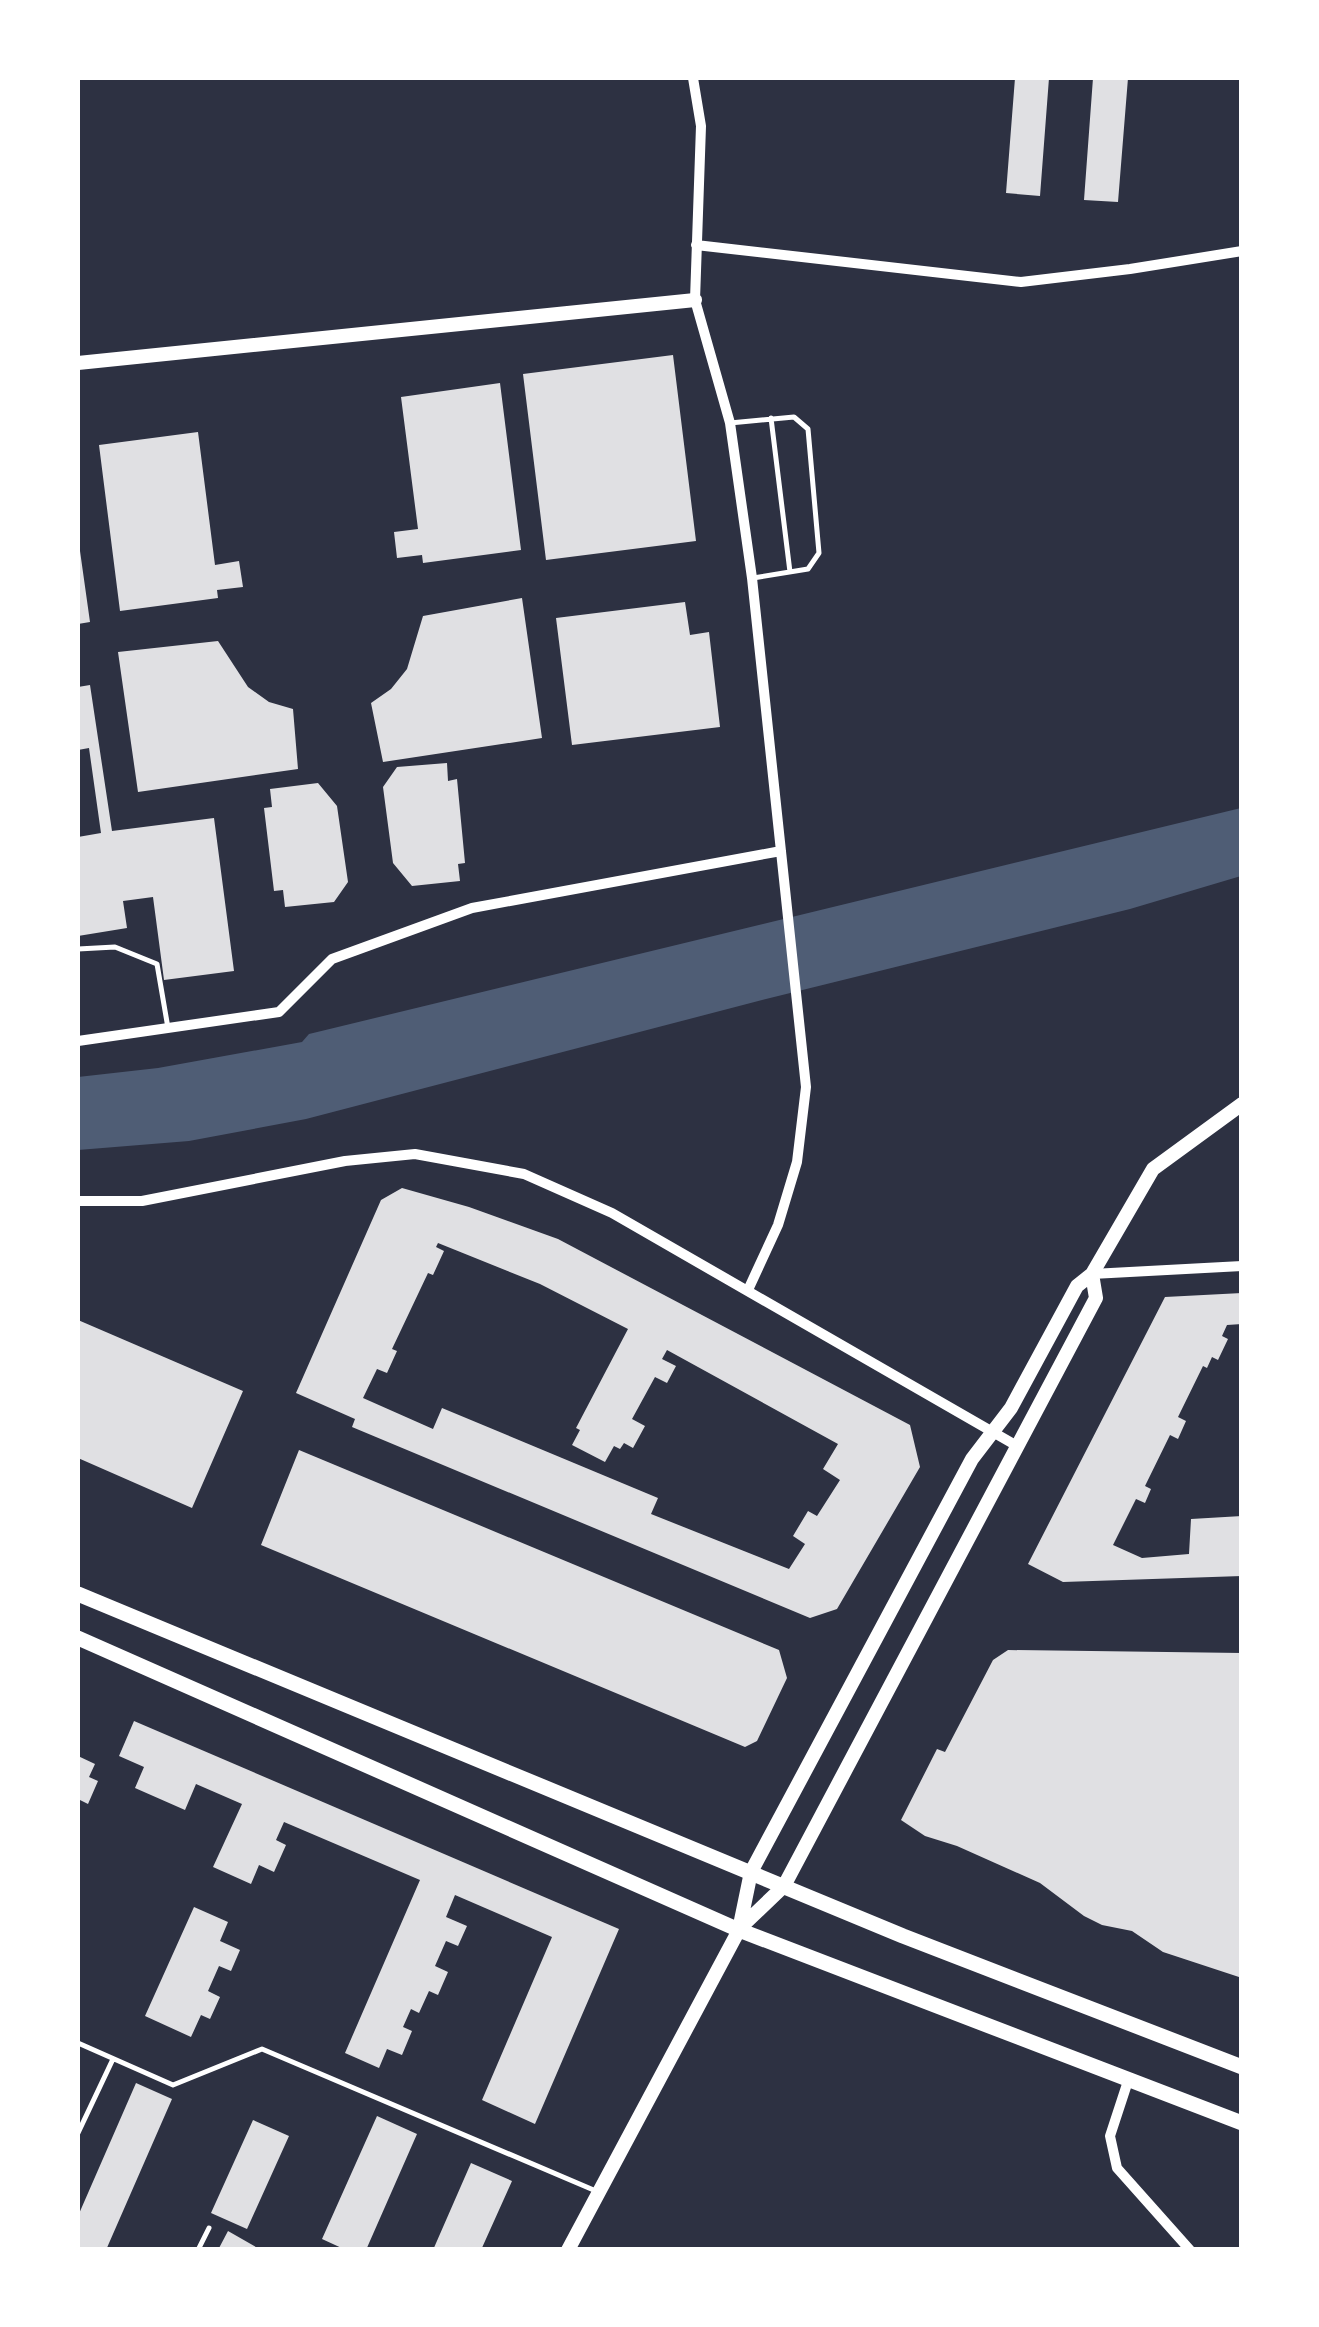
<svg xmlns="http://www.w3.org/2000/svg" width="1319" height="2327" font-family="Jost,sans-serif">
<style>
.water{fill:#4f5d75}
.building{fill:#e0e0e3;fill-rule:evenodd}
.lines{fill:none;stroke-linecap:round;stroke-linejoin:round}
.service{stroke:#fff;stroke-width:5}
.minor{stroke:#fff;stroke-width:10}
.tertiary{stroke:#fff;stroke-width:14}
.secondary{stroke:#fff;stroke-width:15}
</style>
<rect width="100%" height="100%" fill="#2d3142"/>
<path class="water" d="M 1241,808 L 1241,876 L 1130,909 L 766,999 L 306,1119 L 189,1141 L 78,1150 L 78,1077 L 158,1068 L 302,1042 L 309,1034 Z"/>
<path class="building" d="M 1015,78 L 1049,78 L 1040,196 L 1006,193 Z
M 1093,78 L 1128,78 L 1118,202 L 1084,200 Z
M 673,355 L 696,541 L 546,560 L 523,374 Z
M 500,383 L 521,550 L 423,563 L 422,555 L 397,558 L 394,532 L 418,529 L 401,397 Z
M 198,432 L 215,565 L 239,561 L 243,587 L 217,590 L 218,598 L 120,611 L 99,445 Z
M 80,551 L 90,622 L 78,624 L 78,552 Z
M 522,598 L 542,738 L 383,762 L 371,703 L 391,689 L 407,669 L 423,616 Z
M 685,602 L 690,635 L 709,632 L 720,727 L 572,745 L 556,618 Z
M 218,641 L 248,687 L 269,702 L 293,709 L 298,769 L 138,792 L 118,652 Z
M 90,685 L 112,831 L 214,818 L 234,971 L 164,980 L 153,897 L 123,901 L 127,928 L 78,936 L 78,837 L 101,833 L 89,748 L 78,750 L 78,687 Z
M 447,763 L 448,781 L 457,779 L 465,863 L 458,864 L 460,881 L 412,886 L 393,863 L 383,787 L 397,767 Z
M 318,783 L 337,806 L 348,882 L 334,902 L 285,907 L 283,890 L 274,891 L 264,808 L 272,807 L 270,789 Z
M 402,1188 L 469,1207 L 558,1239 L 910,1425 L 920,1467 L 837,1609 L 810,1618 L 352,1427 L 355,1419 L 296,1393 L 381,1200 ZM 438,1243 L 540,1284 L 628,1329 L 576,1428 L 580,1430 L 572,1445 L 605,1462 L 614,1446 L 620,1449 L 624,1443 L 633,1448 L 645,1426 L 632,1419 L 655,1377 L 667,1383 L 676,1366 L 662,1359 L 667,1350 L 838,1444 L 823,1469 L 840,1480 L 817,1516 L 808,1511 L 793,1536 L 805,1544 L 789,1569 L 651,1514 L 658,1498 L 442,1408 L 433,1429 L 363,1398 L 377,1369 L 387,1373 L 397,1351 L 392,1349 L 428,1273 L 433,1275 L 444,1251 L 436,1247 Z
M 1242,1293 L 1242,1324 L 1227,1325 L 1222,1336 L 1228,1339 L 1218,1360 L 1212,1357 L 1207,1368 L 1203,1366 L 1178,1417 L 1186,1421 L 1178,1439 L 1170,1435 L 1145,1486 L 1151,1489 L 1145,1503 L 1136,1499 L 1113,1545 L 1142,1558 L 1189,1554 L 1191,1519 L 1242,1516 L 1242,1576 L 1063,1582 L 1028,1564 L 1165,1297 Z
M 78,1320 L 243,1391 L 192,1508 L 78,1458 Z
M 299,1450 L 779,1650 L 787,1678 L 757,1741 L 745,1747 L 261,1545 Z
M 1008,1650 L 1242,1653 L 1242,1978 L 1163,1952 L 1132,1931 L 1102,1925 L 1084,1916 L 1040,1883 L 957,1846 L 925,1836 L 901,1820 L 937,1749 L 945,1752 L 993,1660 Z
M 134,1721 L 619,1929 L 535,2124 L 482,2100 L 552,1937 L 455,1895 L 446,1917 L 467,1926 L 458,1946 L 446,1941 L 435,1966 L 448,1972 L 438,1995 L 429,1991 L 419,2013 L 411,2009 L 403,2027 L 412,2031 L 402,2055 L 387,2049 L 379,2068 L 345,2053 L 420,1880 L 284,1822 L 276,1840 L 286,1845 L 274,1872 L 259,1865 L 251,1884 L 213,1867 L 242,1804 L 196,1784 L 185,1810 L 135,1788 L 144,1767 L 119,1756 Z
M 78,1756 L 95,1764 L 89,1777 L 98,1781 L 88,1804 L 78,1799 Z
M 194,1907 L 228,1922 L 220,1941 L 240,1950 L 231,1971 L 219,1966 L 208,1991 L 220,1997 L 210,2019 L 201,2015 L 191,2037 L 145,2016 Z
M 136,2083 L 172,2099 L 106,2250 L 78,2250 L 78,2216 Z
M 377,2116 L 417,2134 L 366,2250 L 346,2250 L 322,2239 Z
M 253,2120 L 289,2136 L 247,2229 L 211,2213 Z
M 471,2163 L 512,2181 L 481,2250 L 433,2250 Z
M 228,2231 L 261,2250 L 218,2250 Z"/>
<g class="lines">
<path class="service" d="M 771,418 L 790,572
M 730,423 L 794,417 L 808,429 L 819,553 L 808,569 L 753,578
M 78,949 L 115,947 L 157,964 L 168,1028
M 78,2043 L 173,2085 L 262,2049 L 596,2191
M 78,2133 L 113,2059
M 198,2250 L 209,2228"/>
<path class="minor" d="M 693,78 L 701,126 L 695,300 L 730,423 L 752,578 L 806,1087 L 797,1162 L 778,1225 L 748,1290
M 696,245 L 1021,282 L 1130,269 L 1242,251
M 78,1041 L 279,1012 L 332,959 L 472,908 L 781,851
M 78,1201 L 142,1201 L 345,1161 L 415,1154 L 524,1174 L 612,1213 L 1017,1446
M 1092,1274 L 1242,1266
M 1129,2078 L 1110,2136 L 1117,2168 L 1190,2250"/>
<path class="tertiary" d="M 78,363 L 695,300
M 739,1929 L 784,1886 L 1096,1298 L 1092,1274
M 568,2250 L 739,1930 L 751,1872 L 972,1459 L 1011,1408 L 1077,1286 L 1092,1274 L 1153,1169 L 1242,1104"/>
<path class="secondary" d="M 78,1594 L 903,1936 L 1242,2067
M 78,1638 L 739,1930 L 1242,2123"/>
</g>
<rect width="1319" height="2327" fill="none" stroke="#ffffff" stroke-width="160"/>
</svg>
